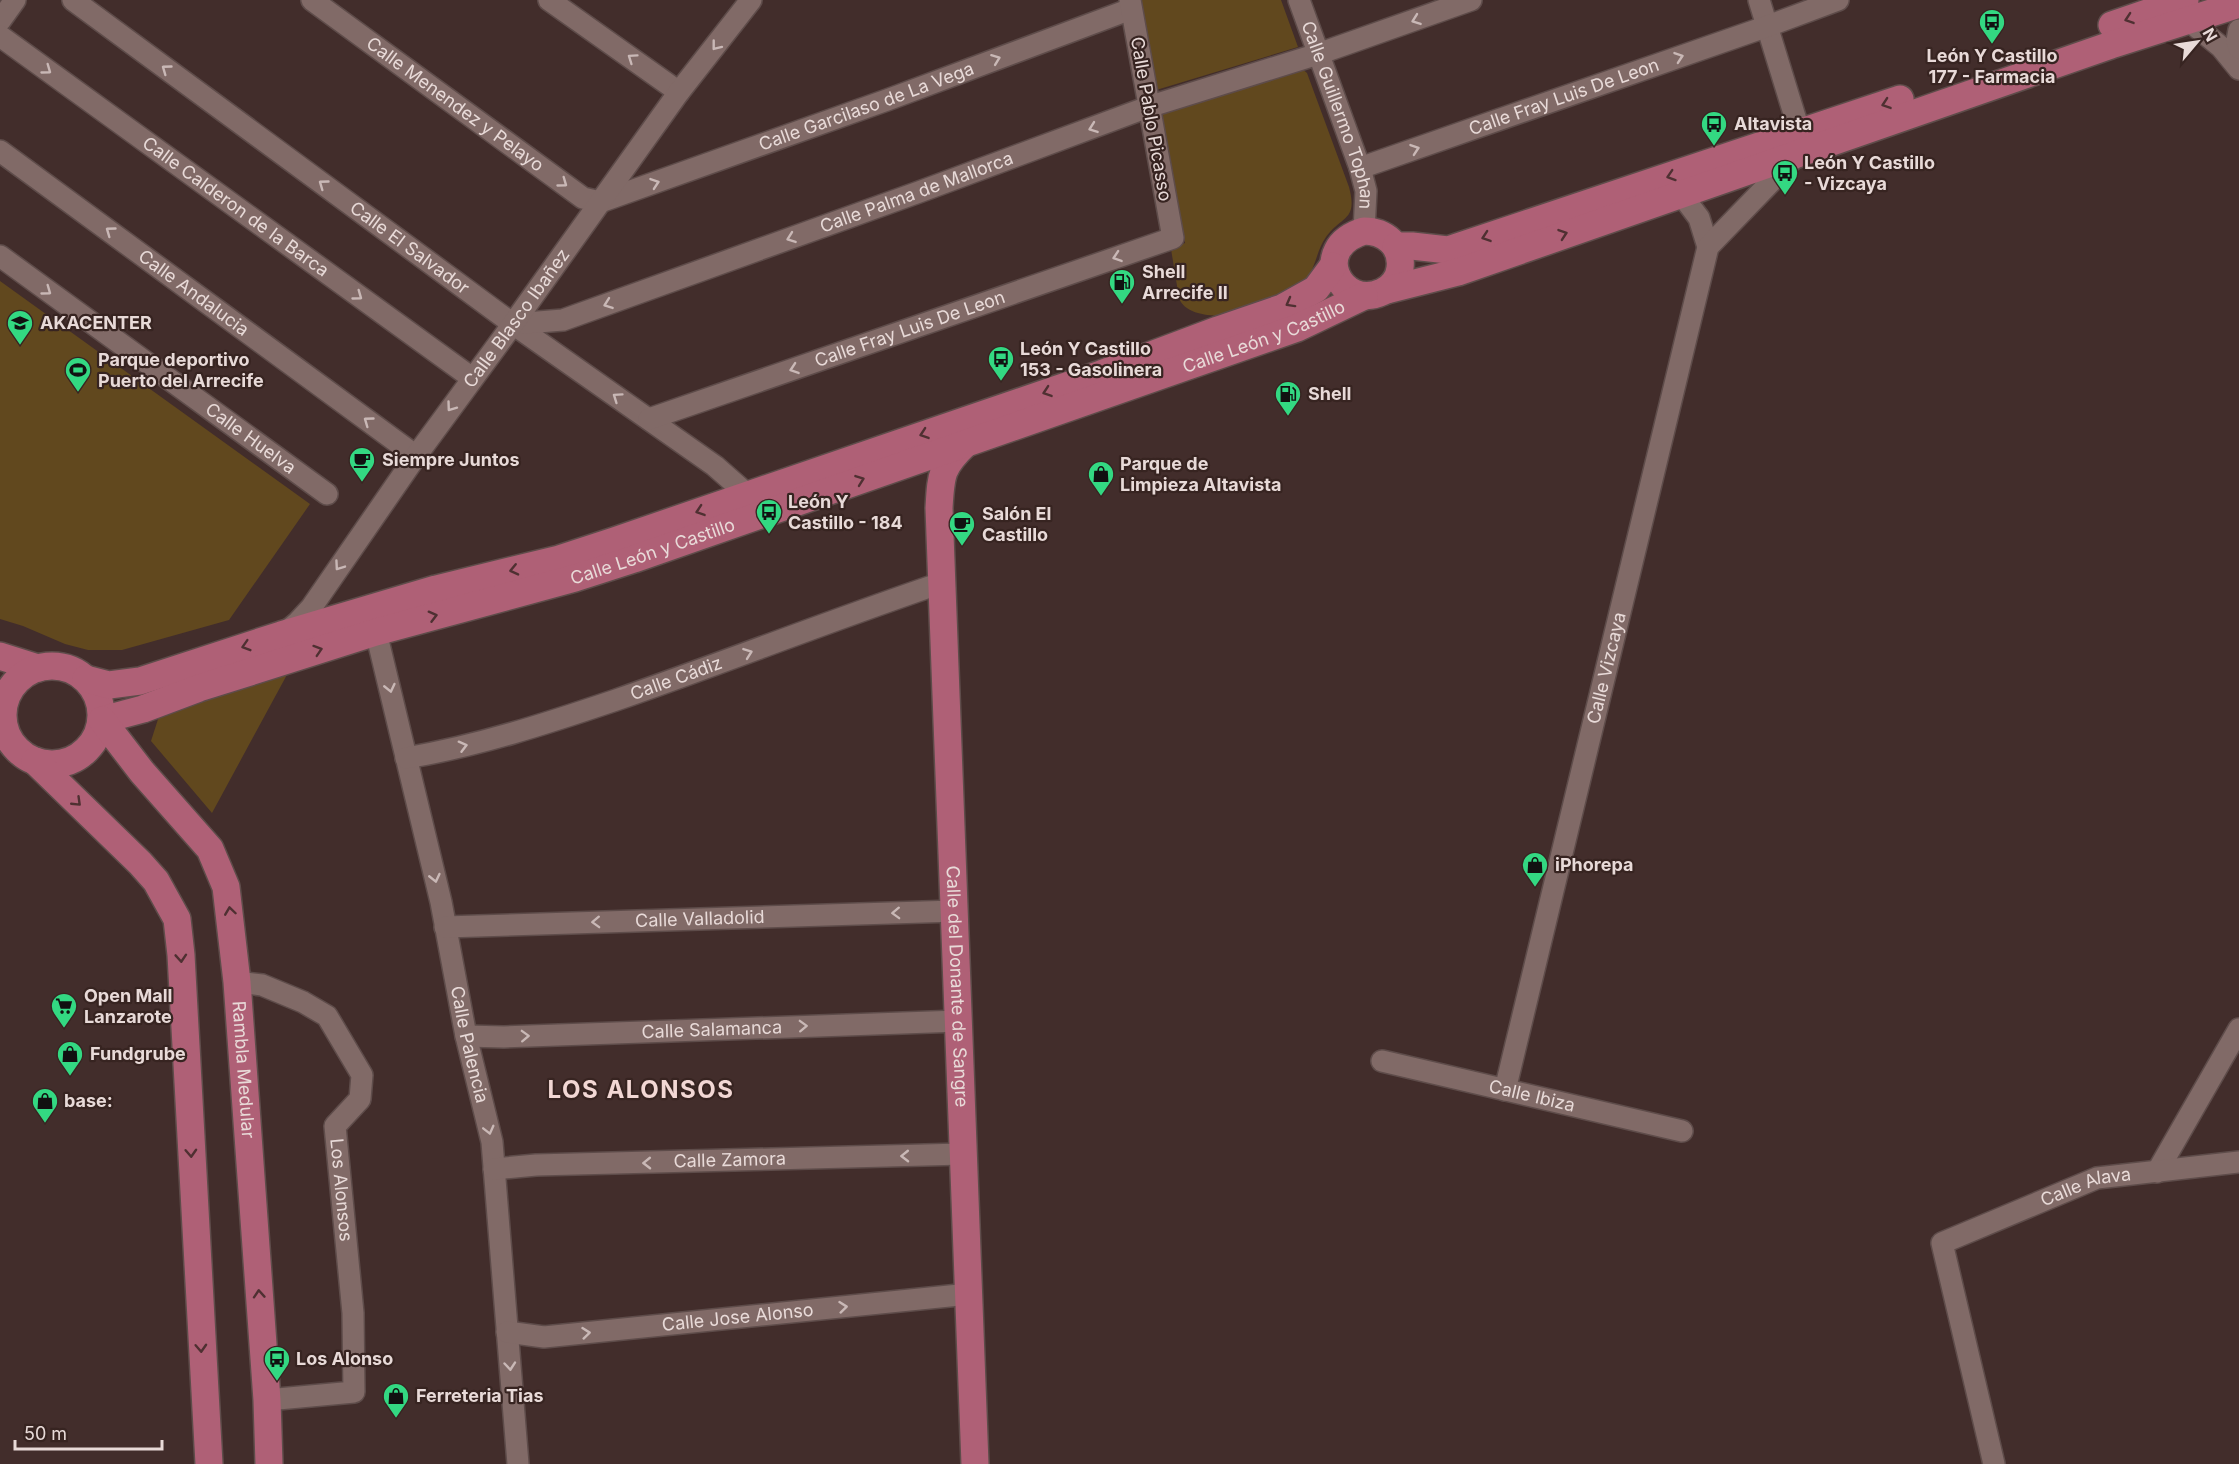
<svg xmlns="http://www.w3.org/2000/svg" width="2239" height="1464" font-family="Inter,sans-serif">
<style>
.green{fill:#61481e}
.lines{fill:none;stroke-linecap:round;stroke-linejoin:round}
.minor-casing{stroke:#5e4c4a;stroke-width:24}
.major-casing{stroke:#5e4c4a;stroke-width:30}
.minor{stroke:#816a67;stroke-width:21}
.major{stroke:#af6076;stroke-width:27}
.oneway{stroke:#4f3032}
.oneway2{stroke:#c9b8b6}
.labels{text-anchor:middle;stroke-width:4.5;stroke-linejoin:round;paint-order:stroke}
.poi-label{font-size:18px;font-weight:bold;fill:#e8dad8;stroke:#372421;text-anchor:start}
.street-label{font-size:18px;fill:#e8dad8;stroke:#372421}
.district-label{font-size:24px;font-weight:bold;letter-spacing:1.5px;fill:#f2d7d4;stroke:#372421}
</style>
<rect width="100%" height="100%" fill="#422d2b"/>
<path class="green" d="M 1135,0 L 1281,0 L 1298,47 L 1153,91 Z
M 1301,68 L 1307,73 L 1349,187 C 1358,221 1342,215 1326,237 C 1316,251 1316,269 1304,282 C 1295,292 1246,312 1233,315 C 1216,317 1185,316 1179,298 L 1171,249 L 1185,243 L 1160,115 L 1162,109 Z
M 0,281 L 310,504 L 229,620 L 122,650 L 88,650 L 65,644 L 23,626 L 0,619 Z
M 289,671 L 212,813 L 151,741 L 160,713 Z"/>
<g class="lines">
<g class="minor-casing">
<g id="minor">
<path id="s1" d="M 73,0 L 513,324 L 715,466 L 748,495"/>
<path id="s2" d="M 312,0 L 583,198 L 600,202 L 887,100 L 1131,9"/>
<path d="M 549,0 L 679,92"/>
<path id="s3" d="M 1299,0 L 1360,168 L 1366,191 L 1364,231"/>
<path d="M 1759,0 L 1800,133"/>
<path d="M 2188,20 L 2221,47 L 2239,69"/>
<path d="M 0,21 L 15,0"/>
<path d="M 2239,30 L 2237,41 L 2239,48"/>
<path id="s4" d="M 0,36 L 472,378"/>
<path id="s5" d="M 0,151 L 416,456"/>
<path id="s6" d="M 1360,168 L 1768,26 L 1838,0"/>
<path d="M 1681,194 L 1699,218 L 1708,247"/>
<path id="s7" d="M 0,256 L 327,494"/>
<path id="s8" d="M 513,324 L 563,320 L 919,192 L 1148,107 L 1318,54 L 1471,0"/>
<path id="s9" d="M 649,419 L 1173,238 L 1130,0"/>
<path id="s10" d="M 286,632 L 298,622 L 311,608 L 416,456 L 513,324 L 679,92 L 751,0"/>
<path id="s11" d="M 376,632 L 441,902 L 466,1036 L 492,1142 L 518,1464"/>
<path id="s12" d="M 406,758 C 478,746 548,723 616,700 C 725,662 832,620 941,583"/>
<path id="s13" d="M 445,927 L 955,911"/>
<path id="s14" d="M 237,982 L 262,985 L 303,1002 L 327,1016 L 362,1075 L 360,1099 L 335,1126 L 353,1313 L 354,1392 L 267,1400"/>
<path id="s15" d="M 466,1036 L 504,1037 L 959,1021"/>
<path id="s16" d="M 1382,1061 L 1682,1131"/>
<path id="s17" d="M 1505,1090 L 1708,247 L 1795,157"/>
<path id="s18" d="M 494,1169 L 536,1165 L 963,1154"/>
<path d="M 2157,1172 L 2239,1029"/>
<path id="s19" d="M 507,1332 L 544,1337 L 969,1294"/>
<path id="s20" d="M 1994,1464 L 1942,1243 L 2097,1178 L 2239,1162"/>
</g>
</g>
<g class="major-casing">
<g id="major">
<path d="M 2112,25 L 2185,0"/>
<path d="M 1364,231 C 1384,231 1403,245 1400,268 C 1399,278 1392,288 1382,292 C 1341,311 1308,248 1364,231 Z"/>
<path d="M 1396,246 L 1412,246 L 1448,250 L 1900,99"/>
<path d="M 1387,290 L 1458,272 L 2111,45 L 2239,4"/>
<path id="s21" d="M 966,443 C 941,467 941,474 939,508 L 975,1464"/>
<path d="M 0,656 L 38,668"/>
<circle cx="52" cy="715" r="49"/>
<path d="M 86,679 L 109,685 L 140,681 L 281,635 L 436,589 L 559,559 L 614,541 L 1101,374 L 1218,330 L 1282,308 L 1316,289 L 1333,266"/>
<path id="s22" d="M 102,720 L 143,709 L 199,688 L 376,632 L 575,578 L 634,559 L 1297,328 L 1364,296"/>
<path id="s23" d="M 102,720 L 142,772 L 210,849 L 226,887 L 237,982 L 267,1400 L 269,1464"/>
<path d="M 35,761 L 140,863 L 156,881 L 177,919 L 181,955 L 209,1464"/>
</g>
</g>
<use href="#minor" class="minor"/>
<use href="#major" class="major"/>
</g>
<defs><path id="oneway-chevron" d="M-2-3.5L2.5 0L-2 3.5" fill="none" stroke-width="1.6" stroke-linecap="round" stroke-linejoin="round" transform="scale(1.5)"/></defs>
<g class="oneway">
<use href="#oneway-chevron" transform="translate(2129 19) rotate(161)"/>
<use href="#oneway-chevron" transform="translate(1886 104) rotate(161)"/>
<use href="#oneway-chevron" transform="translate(1671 176) rotate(162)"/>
<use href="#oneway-chevron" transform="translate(1563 234) rotate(-19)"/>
<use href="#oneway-chevron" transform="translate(1486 237) rotate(161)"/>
<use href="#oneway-chevron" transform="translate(1290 303) rotate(151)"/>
<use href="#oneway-chevron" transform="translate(1047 392) rotate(161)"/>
<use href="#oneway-chevron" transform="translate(924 434) rotate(161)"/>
<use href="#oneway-chevron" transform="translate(860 480) rotate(-20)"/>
<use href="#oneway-chevron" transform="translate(700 511) rotate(161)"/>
<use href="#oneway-chevron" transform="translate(514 570) rotate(167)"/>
<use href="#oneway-chevron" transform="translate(433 616) rotate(-15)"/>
<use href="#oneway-chevron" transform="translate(246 646) rotate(163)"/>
<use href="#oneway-chevron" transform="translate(318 650) rotate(-18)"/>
<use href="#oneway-chevron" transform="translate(77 802) rotate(44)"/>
<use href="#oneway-chevron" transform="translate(230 911) rotate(-98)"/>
<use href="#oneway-chevron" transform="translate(181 958) rotate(86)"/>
<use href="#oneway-chevron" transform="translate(191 1153) rotate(87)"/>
<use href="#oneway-chevron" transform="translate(259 1294) rotate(-94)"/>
<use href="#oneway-chevron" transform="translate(201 1348) rotate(87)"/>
</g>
<g class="oneway2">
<use href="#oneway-chevron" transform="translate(1416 20) rotate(160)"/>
<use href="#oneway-chevron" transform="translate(716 46) rotate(128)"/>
<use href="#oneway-chevron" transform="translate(1679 57) rotate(-19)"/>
<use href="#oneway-chevron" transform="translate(632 58) rotate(-145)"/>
<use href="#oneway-chevron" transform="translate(996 59) rotate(-21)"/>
<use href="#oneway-chevron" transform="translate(166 69) rotate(-144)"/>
<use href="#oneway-chevron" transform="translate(47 70) rotate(36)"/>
<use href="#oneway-chevron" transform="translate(1093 128) rotate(160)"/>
<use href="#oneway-chevron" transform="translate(1415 149) rotate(-19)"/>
<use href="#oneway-chevron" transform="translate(563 183) rotate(36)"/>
<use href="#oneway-chevron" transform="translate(655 183) rotate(-19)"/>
<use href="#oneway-chevron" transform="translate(323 184) rotate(-144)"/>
<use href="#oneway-chevron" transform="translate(110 231) rotate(-144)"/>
<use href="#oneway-chevron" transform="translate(791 238) rotate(160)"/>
<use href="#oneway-chevron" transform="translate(1117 257) rotate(161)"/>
<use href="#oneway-chevron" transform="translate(47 291) rotate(36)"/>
<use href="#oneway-chevron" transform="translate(358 296) rotate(36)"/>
<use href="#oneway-chevron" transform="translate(608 304) rotate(160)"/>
<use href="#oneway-chevron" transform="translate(794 369) rotate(161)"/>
<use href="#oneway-chevron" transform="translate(617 397) rotate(-145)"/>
<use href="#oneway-chevron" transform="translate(451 407) rotate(126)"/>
<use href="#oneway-chevron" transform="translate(368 421) rotate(-144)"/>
<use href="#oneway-chevron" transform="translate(339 566) rotate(125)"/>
<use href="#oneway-chevron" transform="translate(748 653) rotate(-20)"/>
<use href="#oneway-chevron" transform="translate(390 688) rotate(77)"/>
<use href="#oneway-chevron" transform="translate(463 746) rotate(-15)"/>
<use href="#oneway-chevron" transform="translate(435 878) rotate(77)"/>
<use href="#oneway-chevron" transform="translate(896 913) rotate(178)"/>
<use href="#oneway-chevron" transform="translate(596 922) rotate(178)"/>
<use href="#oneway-chevron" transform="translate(803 1026) rotate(-2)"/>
<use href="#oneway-chevron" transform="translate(525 1036) rotate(-2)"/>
<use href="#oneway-chevron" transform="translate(489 1130) rotate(76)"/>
<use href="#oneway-chevron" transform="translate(905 1156) rotate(179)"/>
<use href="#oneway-chevron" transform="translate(647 1163) rotate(179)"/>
<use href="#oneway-chevron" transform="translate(843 1307) rotate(-6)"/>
<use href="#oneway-chevron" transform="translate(586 1333) rotate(-6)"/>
<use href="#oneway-chevron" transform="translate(510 1366) rotate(85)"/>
</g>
<defs>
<g id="bus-pin" transform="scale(1.35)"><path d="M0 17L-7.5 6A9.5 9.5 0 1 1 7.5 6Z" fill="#33d882" stroke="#372421"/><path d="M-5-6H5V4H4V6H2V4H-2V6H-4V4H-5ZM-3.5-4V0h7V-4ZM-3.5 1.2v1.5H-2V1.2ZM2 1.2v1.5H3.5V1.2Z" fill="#111"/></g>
<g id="fuel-pin" transform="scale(1.35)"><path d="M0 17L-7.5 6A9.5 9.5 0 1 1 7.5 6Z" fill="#33d882" stroke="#372421"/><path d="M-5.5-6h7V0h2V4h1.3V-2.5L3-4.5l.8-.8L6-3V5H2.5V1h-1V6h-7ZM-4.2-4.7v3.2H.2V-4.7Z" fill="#111"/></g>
<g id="school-pin" transform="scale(1.35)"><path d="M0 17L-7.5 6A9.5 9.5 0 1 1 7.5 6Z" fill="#33d882" stroke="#372421"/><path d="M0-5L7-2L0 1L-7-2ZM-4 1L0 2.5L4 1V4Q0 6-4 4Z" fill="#111"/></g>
<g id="stadium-pin" transform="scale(1.35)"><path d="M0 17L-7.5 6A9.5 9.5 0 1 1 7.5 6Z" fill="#33d882" stroke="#372421"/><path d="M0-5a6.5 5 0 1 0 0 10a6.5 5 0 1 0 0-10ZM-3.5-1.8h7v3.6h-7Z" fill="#111"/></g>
<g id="cafe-pin" transform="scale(1.35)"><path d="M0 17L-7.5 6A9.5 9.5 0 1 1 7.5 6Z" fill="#33d882" stroke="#372421"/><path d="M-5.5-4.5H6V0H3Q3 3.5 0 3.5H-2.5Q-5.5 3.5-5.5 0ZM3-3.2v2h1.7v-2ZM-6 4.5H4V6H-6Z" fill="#111"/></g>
<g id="shop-pin" transform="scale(1.35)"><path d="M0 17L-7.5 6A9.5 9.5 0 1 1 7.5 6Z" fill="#33d882" stroke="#372421"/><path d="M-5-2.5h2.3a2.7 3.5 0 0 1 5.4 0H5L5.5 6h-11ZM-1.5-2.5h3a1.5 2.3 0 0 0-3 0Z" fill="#111"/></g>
<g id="supermarket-pin" transform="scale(1.35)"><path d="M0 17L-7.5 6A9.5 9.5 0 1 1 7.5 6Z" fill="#33d882" stroke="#372421"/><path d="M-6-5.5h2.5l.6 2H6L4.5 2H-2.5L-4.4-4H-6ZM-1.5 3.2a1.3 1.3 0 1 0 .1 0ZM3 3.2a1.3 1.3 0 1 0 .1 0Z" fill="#111"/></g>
</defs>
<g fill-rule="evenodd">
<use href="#bus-pin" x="1992" y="22"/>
<use href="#bus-pin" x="1714" y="124"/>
<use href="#bus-pin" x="1785" y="173"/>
<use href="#fuel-pin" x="1122" y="282"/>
<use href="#school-pin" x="20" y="323"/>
<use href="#bus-pin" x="1001" y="359"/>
<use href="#stadium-pin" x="78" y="370"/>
<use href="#fuel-pin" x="1288" y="394"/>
<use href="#cafe-pin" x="362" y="460"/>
<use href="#shop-pin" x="1101" y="474"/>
<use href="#bus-pin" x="769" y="512"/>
<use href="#cafe-pin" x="962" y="524"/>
<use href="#shop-pin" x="1535" y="865"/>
<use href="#supermarket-pin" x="64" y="1006"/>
<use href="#shop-pin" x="70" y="1054"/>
<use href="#shop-pin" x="45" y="1101"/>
<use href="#bus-pin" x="277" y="1359"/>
<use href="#shop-pin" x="396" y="1396"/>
</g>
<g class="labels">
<g class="poi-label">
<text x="1992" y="62" text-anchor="middle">León Y Castillo<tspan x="1992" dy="21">177 - Farmacia</tspan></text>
<text x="1734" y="130">Altavista</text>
<text x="1804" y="169">León Y Castillo<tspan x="1804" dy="21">- Vizcaya</tspan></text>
<text x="1142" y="278">Shell<tspan x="1142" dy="21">Arrecife II</tspan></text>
<text x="40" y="329">AKACENTER</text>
<text x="1020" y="355">León Y Castillo<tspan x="1020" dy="21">153 - Gasolinera</tspan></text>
<text x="98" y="366">Parque deportivo<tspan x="98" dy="21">Puerto del Arrecife</tspan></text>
<text x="1308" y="400">Shell</text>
<text x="382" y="466">Siempre Juntos</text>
<text x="1120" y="470">Parque de<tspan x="1120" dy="21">Limpieza Altavista</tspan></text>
<text x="788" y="508">León Y<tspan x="788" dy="21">Castillo - 184</tspan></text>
<text x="982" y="520">Salón El<tspan x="982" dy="21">Castillo</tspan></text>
<text x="1555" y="871">iPhorepa</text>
<text x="84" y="1002">Open Mall<tspan x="84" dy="21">Lanzarote</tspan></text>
<text x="90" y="1060">Fundgrube</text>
<text x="64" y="1107">base:</text>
<text x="296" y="1365">Los Alonso</text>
<text x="416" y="1402">Ferreteria Tias</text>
</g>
<g class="street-label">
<text dy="6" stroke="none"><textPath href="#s6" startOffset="216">Calle Fray Luis De Leon</textPath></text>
<text dy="6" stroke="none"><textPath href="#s2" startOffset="177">Calle Menendez y Pelayo</textPath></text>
<text dy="6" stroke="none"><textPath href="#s2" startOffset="636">Calle Garcilaso de La Vega</textPath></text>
<text dy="6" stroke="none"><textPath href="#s3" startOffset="122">Calle Guillermo Tophan</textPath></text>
<text transform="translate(1151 119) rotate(80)" y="6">Calle Pablo Picasso</text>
<text dy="6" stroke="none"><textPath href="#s8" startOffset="426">Calle Palma de Mallorca</textPath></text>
<text dy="6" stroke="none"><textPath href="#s4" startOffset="291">Calle Calderon de la Barca</textPath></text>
<text dy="6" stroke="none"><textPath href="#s1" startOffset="418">Calle El Salvador</textPath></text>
<text dy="6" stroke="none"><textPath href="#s5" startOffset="240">Calle Andalucia</textPath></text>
<text dy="6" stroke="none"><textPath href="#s10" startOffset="390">Calle Blasco Ibañez</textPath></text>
<text dy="6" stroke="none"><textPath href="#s9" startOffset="276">Calle Fray Luis De Leon</textPath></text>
<text dy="6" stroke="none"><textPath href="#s22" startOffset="1224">Calle León y Castillo</textPath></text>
<text dy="6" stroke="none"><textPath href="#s7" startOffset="310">Calle Huelva</textPath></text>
<text dy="6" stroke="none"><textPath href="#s22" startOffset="576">Calle León y Castillo</textPath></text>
<text dy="6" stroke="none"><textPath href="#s17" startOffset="434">Calle Vizcaya</textPath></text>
<text dy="6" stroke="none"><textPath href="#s12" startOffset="282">Calle Cádiz</textPath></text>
<text dy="6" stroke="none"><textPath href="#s13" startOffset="255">Calle Valladolid</textPath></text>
<text dy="6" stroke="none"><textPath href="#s21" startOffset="552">Calle del Donante de Sangre</textPath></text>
<text dy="6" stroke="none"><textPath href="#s15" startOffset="246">Calle Salamanca</textPath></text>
<text dy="6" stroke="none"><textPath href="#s11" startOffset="423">Calle Palencia</textPath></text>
<text dy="6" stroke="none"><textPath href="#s23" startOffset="393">Rambla Medular</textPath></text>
<text dy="6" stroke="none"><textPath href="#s16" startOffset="154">Calle Ibiza</textPath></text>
<text dy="6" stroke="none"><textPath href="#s18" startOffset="236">Calle Zamora</textPath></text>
<text dy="6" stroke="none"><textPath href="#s20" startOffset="382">Calle Alava</textPath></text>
<text dy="6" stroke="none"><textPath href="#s14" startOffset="291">Los Alonsos</textPath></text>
<text dy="6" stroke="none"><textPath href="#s19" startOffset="232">Calle Jose Alonso</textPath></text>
</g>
<g class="district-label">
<text x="641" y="1098">LOS ALONSOS</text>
</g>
</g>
<g transform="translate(2197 42) rotate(61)" stroke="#372421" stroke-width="4.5" paint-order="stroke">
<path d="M0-4.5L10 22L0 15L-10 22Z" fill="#e8dad8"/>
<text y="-9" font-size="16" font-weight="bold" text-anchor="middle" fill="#e8dad8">N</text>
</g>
<path d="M15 1440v9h147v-9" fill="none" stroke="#e8dad8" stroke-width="3"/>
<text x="24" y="1440" font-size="18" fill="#e8dad8" stroke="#372421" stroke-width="4.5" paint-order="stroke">50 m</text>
</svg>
